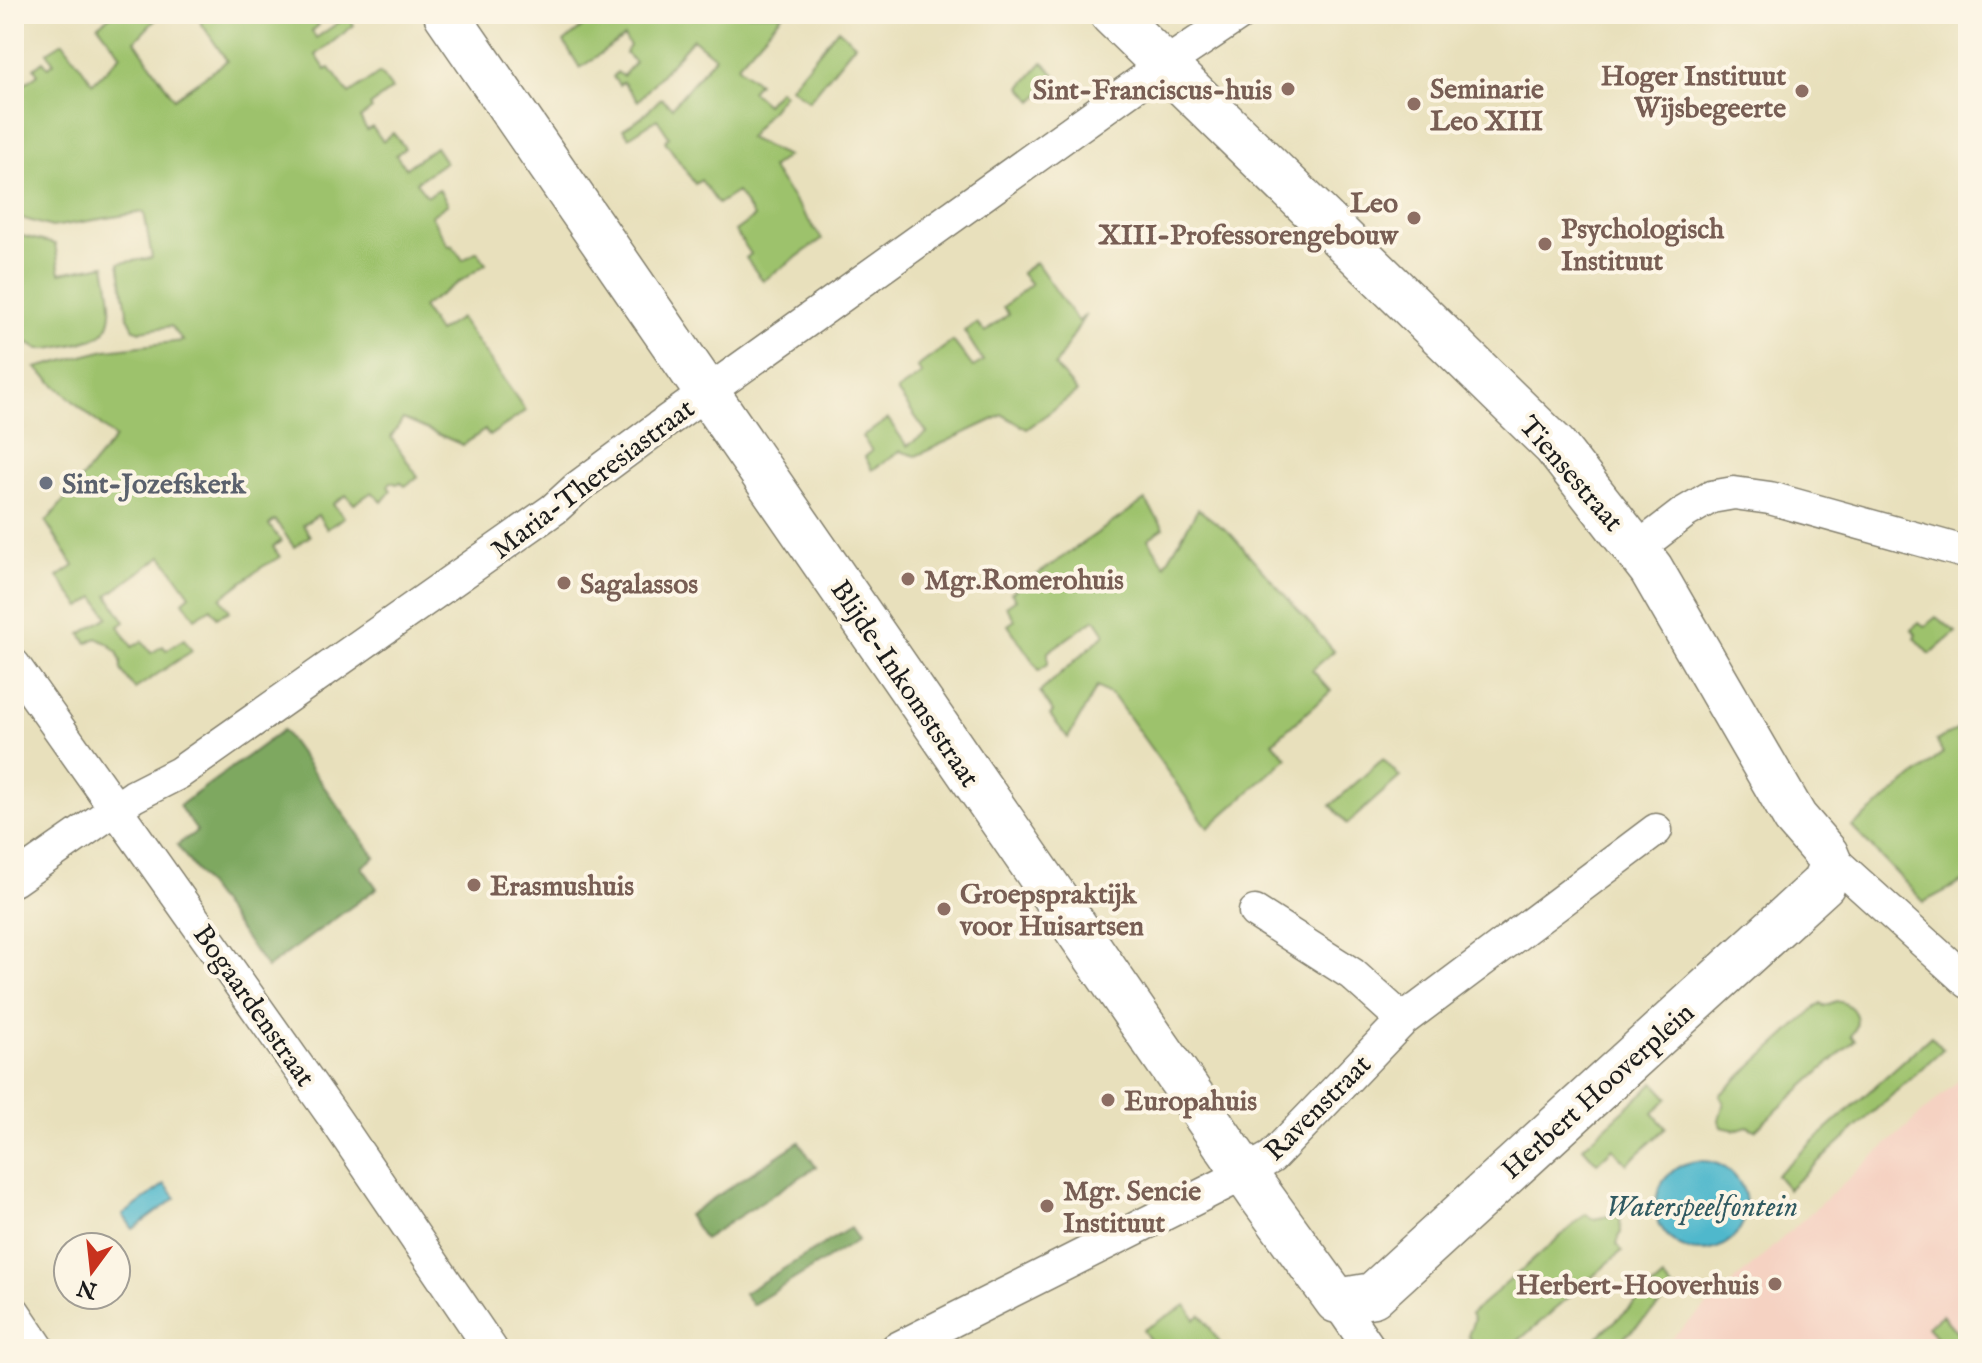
<svg xmlns="http://www.w3.org/2000/svg" width="1982" height="1363" font-family="'IM FELL English',serif">
<style>
.built{fill:#f5d2c2}
.green{fill:#9dc26c;stroke:#5c6f44;stroke-width:2}
.forest{fill:#7ea860;stroke:#4d623e;stroke-width:2}
.water{fill:#4fb8cc;stroke:#366a74;stroke-width:2}
.lines{fill:none;stroke-linecap:round;stroke-linejoin:round}
.street-casing{stroke:#827e6c;stroke-width:35}
.secondary-casing{stroke:#827e6c;stroke-width:47}
.street{stroke:#fff;stroke-width:32}
.secondary{stroke:#fff;stroke-width:44}
.education-dot{fill:#8d6e63;stroke:#fcf5e5;stroke-width:3}
.worship-dot{fill:#6b7280;stroke:#fcf5e5;stroke-width:3}
.labels{text-anchor:middle;stroke-width:8;stroke-linejoin:round;paint-order:stroke}
.education-label{font-size:28px;font-weight:bold;fill:#785e54;stroke:#fcf5e5;text-anchor:start}
.street-label{font-size:28px;fill:#1c1c1c;stroke:#fcf5e5}
.worship-label{font-size:28px;font-weight:bold;fill:#5b616d;stroke:#fcf5e5;text-anchor:start}
.water-label{font-size:30px;font-style:italic;fill:#305a62;stroke:#fcf5e5}
</style>
<rect width="100%" height="100%" fill="#fcf5e5"/>
<filter id="ink" filterUnits="userSpaceOnUse"><feTurbulence type="fractalNoise" baseFrequency=".0125" numOctaves="2"/><feDisplacementMap in="SourceGraphic" scale="16" xChannelSelector="R" yChannelSelector="G"/><feConvolveMatrix kernelMatrix="1 2 1 2 8 2 1 2 1" color-interpolation-filters="sRGB"/></filter>
<filter id="wash" filterUnits="userSpaceOnUse"><feTurbulence type="fractalNoise" baseFrequency=".006" numOctaves="4" result="noise"/><feDisplacementMap in="SourceGraphic" scale="32" xChannelSelector="R" yChannelSelector="G"/><feGaussianBlur stdDeviation="1.8" result="paint"/><feColorMatrix in="noise" values="0 0 0 0 0 0 0 0 0 0 0 0 0 0 0 0 0 1.4 0 .05"/><feComposite in="paint" operator="in"/></filter>
<g filter="url(#wash)">
<rect width="100%" height="100%" fill="#e8e0bc"/>
<path class="built" d="M 1968,1072 L 1968,1349 L 1659,1349 L 1838,1188 Z"/>
<path class="green" d="M 113,14 L 161,14 L 135,41 L 174,98 L 227,61 L 195,14 L 311,14 L 319,25 L 312,31 L 316,38 L 348,16 L 354,25 L 316,55 L 326,70 L 330,68 L 349,94 L 380,73 L 392,89 L 370,106 L 372,109 L 360,118 L 367,130 L 372,127 L 383,141 L 393,133 L 405,148 L 396,155 L 406,168 L 435,147 L 445,162 L 416,182 L 427,196 L 439,189 L 448,204 L 431,216 L 449,246 L 452,245 L 463,260 L 477,251 L 486,264 L 422,307 L 438,332 L 460,318 L 526,411 L 489,436 L 485,430 L 463,445 L 403,419 L 391,437 L 418,477 L 405,486 L 400,482 L 397,484 L 391,482 L 388,486 L 391,491 L 382,502 L 372,492 L 354,504 L 346,495 L 333,504 L 344,517 L 327,529 L 318,515 L 303,525 L 310,536 L 294,547 L 275,520 L 269,525 L 281,541 L 273,547 L 280,557 L 262,567 L 221,598 L 230,611 L 217,617 L 211,608 L 195,618 L 183,601 L 190,595 L 162,556 L 108,595 L 125,622 L 119,626 L 132,647 L 142,641 L 151,653 L 163,646 L 166,650 L 184,639 L 192,651 L 135,689 L 121,670 L 121,661 L 117,652 L 109,644 L 97,638 L 87,643 L 81,634 L 108,617 L 95,597 L 81,607 L 58,577 L 74,566 L 46,522 L 115,438 L 36,368 L 106,350 L 183,341 L 171,326 L 141,331 L 134,329 L 128,317 L 119,263 L 152,258 L 144,212 L 52,227 L 14,216 L 14,97 L 22,91 L 20,87 L 38,74 L 34,68 L 43,61 L 48,67 L 54,63 L 47,52 L 63,42 L 93,83 L 121,55 L 98,25 Z
M 598,14 L 783,14 L 737,66 L 758,83 L 751,91 L 766,104 L 779,90 L 784,94 L 748,138 L 787,156 L 771,168 L 822,239 L 763,281 L 746,258 L 751,254 L 735,231 L 754,217 L 737,192 L 718,204 L 701,180 L 695,184 L 665,141 L 669,137 L 657,119 L 629,137 L 623,129 L 642,117 L 661,98 L 672,107 L 715,57 L 693,39 L 638,101 L 623,82 L 619,85 L 613,77 L 617,72 L 623,76 L 635,62 L 625,53 L 630,46 L 624,37 L 580,68 L 564,42 Z
M 838,29 L 855,44 L 809,101 L 790,87 Z
M 1043,62 L 1058,78 L 1033,101 L 1021,87 Z
M 14,234 L 55,244 L 60,273 L 105,265 C 108,286 121,324 97,337 C 84,344 63,346 48,349 L 39,349 L 29,343 L 22,345 L 14,320 Z
M 1036,262 L 1078,322 L 1086,314 L 1055,366 L 1077,392 L 1027,429 L 1003,415 L 916,456 L 900,451 L 872,470 L 865,457 L 872,451 L 862,437 L 888,419 L 907,446 L 927,433 L 897,391 L 922,374 L 917,367 L 953,341 L 973,367 L 983,361 L 964,331 L 977,323 L 985,332 L 1009,314 L 1003,307 L 1031,284 L 1021,273 Z
M 1145,500 L 1164,528 L 1148,539 L 1165,565 L 1198,509 L 1230,533 L 1334,651 L 1312,670 L 1331,691 L 1273,742 L 1287,758 L 1208,828 L 1114,697 L 1097,687 L 1068,738 L 1050,715 L 1053,712 L 1040,692 L 1105,634 L 1095,619 L 1048,652 L 1048,664 L 1039,670 L 1008,625 L 1015,620 L 1006,606 L 1016,599 L 1011,593 Z
M 1936,617 L 1956,632 L 1930,654 L 1915,638 L 1917,635 L 1912,630 L 1918,622 L 1925,626 Z
M 1968,724 L 1968,879 L 1924,902 L 1852,827 L 1943,753 L 1936,741 Z
M 1383,759 L 1400,777 L 1347,824 L 1331,805 Z
M 1836,1001 C 1855,1004 1863,1020 1851,1036 L 1855,1040 L 1755,1130 L 1747,1126 L 1735,1130 L 1721,1127 L 1719,1120 L 1724,1102 L 1720,1095 L 1821,1003 L 1824,1006 Z
M 1931,1036 L 1943,1049 L 1788,1189 L 1776,1175 Z
M 1654,1083 L 1668,1098 L 1653,1113 L 1666,1128 L 1627,1164 L 1613,1148 L 1597,1163 L 1583,1147 Z
M 1586,1214 L 1594,1219 L 1613,1215 L 1620,1218 L 1621,1232 L 1617,1244 L 1622,1251 L 1509,1349 L 1476,1349 L 1468,1336 L 1474,1319 L 1471,1314 Z
M 1663,1278 L 1675,1292 L 1611,1349 L 1584,1349 Z
M 1186,1305 L 1195,1319 L 1201,1315 L 1224,1349 L 1156,1349 L 1143,1330 Z
M 1942,1315 L 1968,1345 L 1968,1349 L 1947,1349 L 1927,1327 Z"/>
<path class="forest" d="M 283,730 L 375,857 L 362,867 L 377,888 L 267,968 L 177,845 L 197,831 L 179,806 Z
M 799,1142 L 816,1167 L 704,1239 L 688,1215 Z
M 850,1228 L 858,1240 L 752,1305 L 744,1293 Z"/>
<path class="water" d="M1656 1206a45 45 0 1 1 90 0a45 45 0 1 1-90 0Z
M 165,1184 L 176,1198 L 133,1229 L 123,1215 Z"/>
</g>
<g filter="url(#ink)">
<g class="lines">
<g class="street-casing">
<path id="street" d="M 1637,549 L 1684,513 L 1711,497 L 1734,493 L 1770,498 L 1968,553
M 14,665 L 335,1119 L 491,1349
M 1826,854 L 1968,982
M 14,880 L 134,796 L 179,773 L 554,509 L 578,487 L 667,421 L 1164,65 L 1240,14
M 1255,912 L 1352,974 L 1403,1020
M 1337,1301 L 1370,1349
M 14,1312 L 39,1349
M 896,1349 L 1228,1182 L 1272,1157 L 1403,1020 L 1656,830"/>
</g>
<g class="secondary-casing">
<path id="secondary" d="M 446,14 L 1258,1192 L 1337,1301 L 1373,1295 L 1823,884 L 1831,866 L 1826,854 L 1795,818 L 1651,569 L 1555,446 L 1112,14"/>
</g>
<use href="#street" class="street"/>
<use href="#secondary" class="secondary"/>
</g>
</g>
<g class="education-dot">
<circle cx="1288" cy="89" r="8"/>
<circle cx="1802" cy="91" r="8"/>
<circle cx="1414" cy="104" r="8"/>
<circle cx="1414" cy="218" r="8"/>
<circle cx="1545" cy="244" r="8"/>
<circle cx="908" cy="579" r="8"/>
<circle cx="564" cy="583" r="8"/>
<circle cx="474" cy="885" r="8"/>
<circle cx="944" cy="909" r="8"/>
<circle cx="1108" cy="1100" r="8"/>
<circle cx="1047" cy="1206" r="8"/>
<circle cx="1775" cy="1284" r="8"/>
</g>
<circle class="worship-dot" cx="46" cy="483" r="8"/>
<g class="labels">
<g class="education-label">
<text x="1786" y="85" text-anchor="end">Hoger Instituut<tspan x="1786" dy="32">Wijsbegeerte</tspan></text>
<text x="1430" y="98">Seminarie<tspan x="1430" dy="32">Leo XIII</tspan></text>
<text x="1272" y="99" text-anchor="end">Sint-Franciscus-huis</text>
<text x="1398" y="212" text-anchor="end">Leo<tspan x="1398" dy="32">XIII-Professorengebouw</tspan></text>
<text x="1561" y="238">Psychologisch<tspan x="1561" dy="32">Instituut</tspan></text>
<text x="924" y="589">Mgr.Romerohuis</text>
<text x="580" y="593">Sagalassos</text>
<text x="490" y="895">Erasmushuis</text>
<text x="960" y="903">Groepspraktijk<tspan x="960" dy="32">voor Huisartsen</tspan></text>
<text x="1124" y="1110">Europahuis</text>
<text x="1063" y="1200">Mgr. Sencie<tspan x="1063" dy="32">Instituut</tspan></text>
<text x="1759" y="1294" text-anchor="end">Herbert-Hooverhuis</text>
</g>
<g class="street-label">
<text transform="translate(1572 473) rotate(49)" y="10">Tiensestraat</text>
<text transform="translate(592 478) rotate(-37)" y="10">Maria-Theresiastraat</text>
<text transform="translate(906 683) rotate(56)" y="10">Blijde-Inkomststraat</text>
<text transform="translate(255 1005) rotate(55)" y="10">Bogaardenstraat</text>
<text transform="translate(1597 1090) rotate(-42)" y="10">Herbert Hooverplein</text>
<text transform="translate(1317 1107) rotate(-45)" y="10">Ravenstraat</text>
</g>
<g class="worship-label">
<text x="62" y="493">Sint-Jozefskerk</text>
</g>
<g class="water-label">
<text x="1702" y="1216">Waterspeelfontein</text>
</g>
</g>
<rect width="1982" height="1363" fill="none" stroke="#fcf5e5" stroke-width="48"/>
<g transform="translate(92 1271) rotate(195)"><circle r="38" fill="#fcf5e5" stroke="#a29e95" stroke-width="2"/>
<path d="M0-6L14 30L0 20L-14 30Z" fill="#c8321e"/>
<text y="-12" font-size="22" font-weight="bold" text-anchor="middle" fill="#1c1c1c">N</text>
</g>
</svg>
